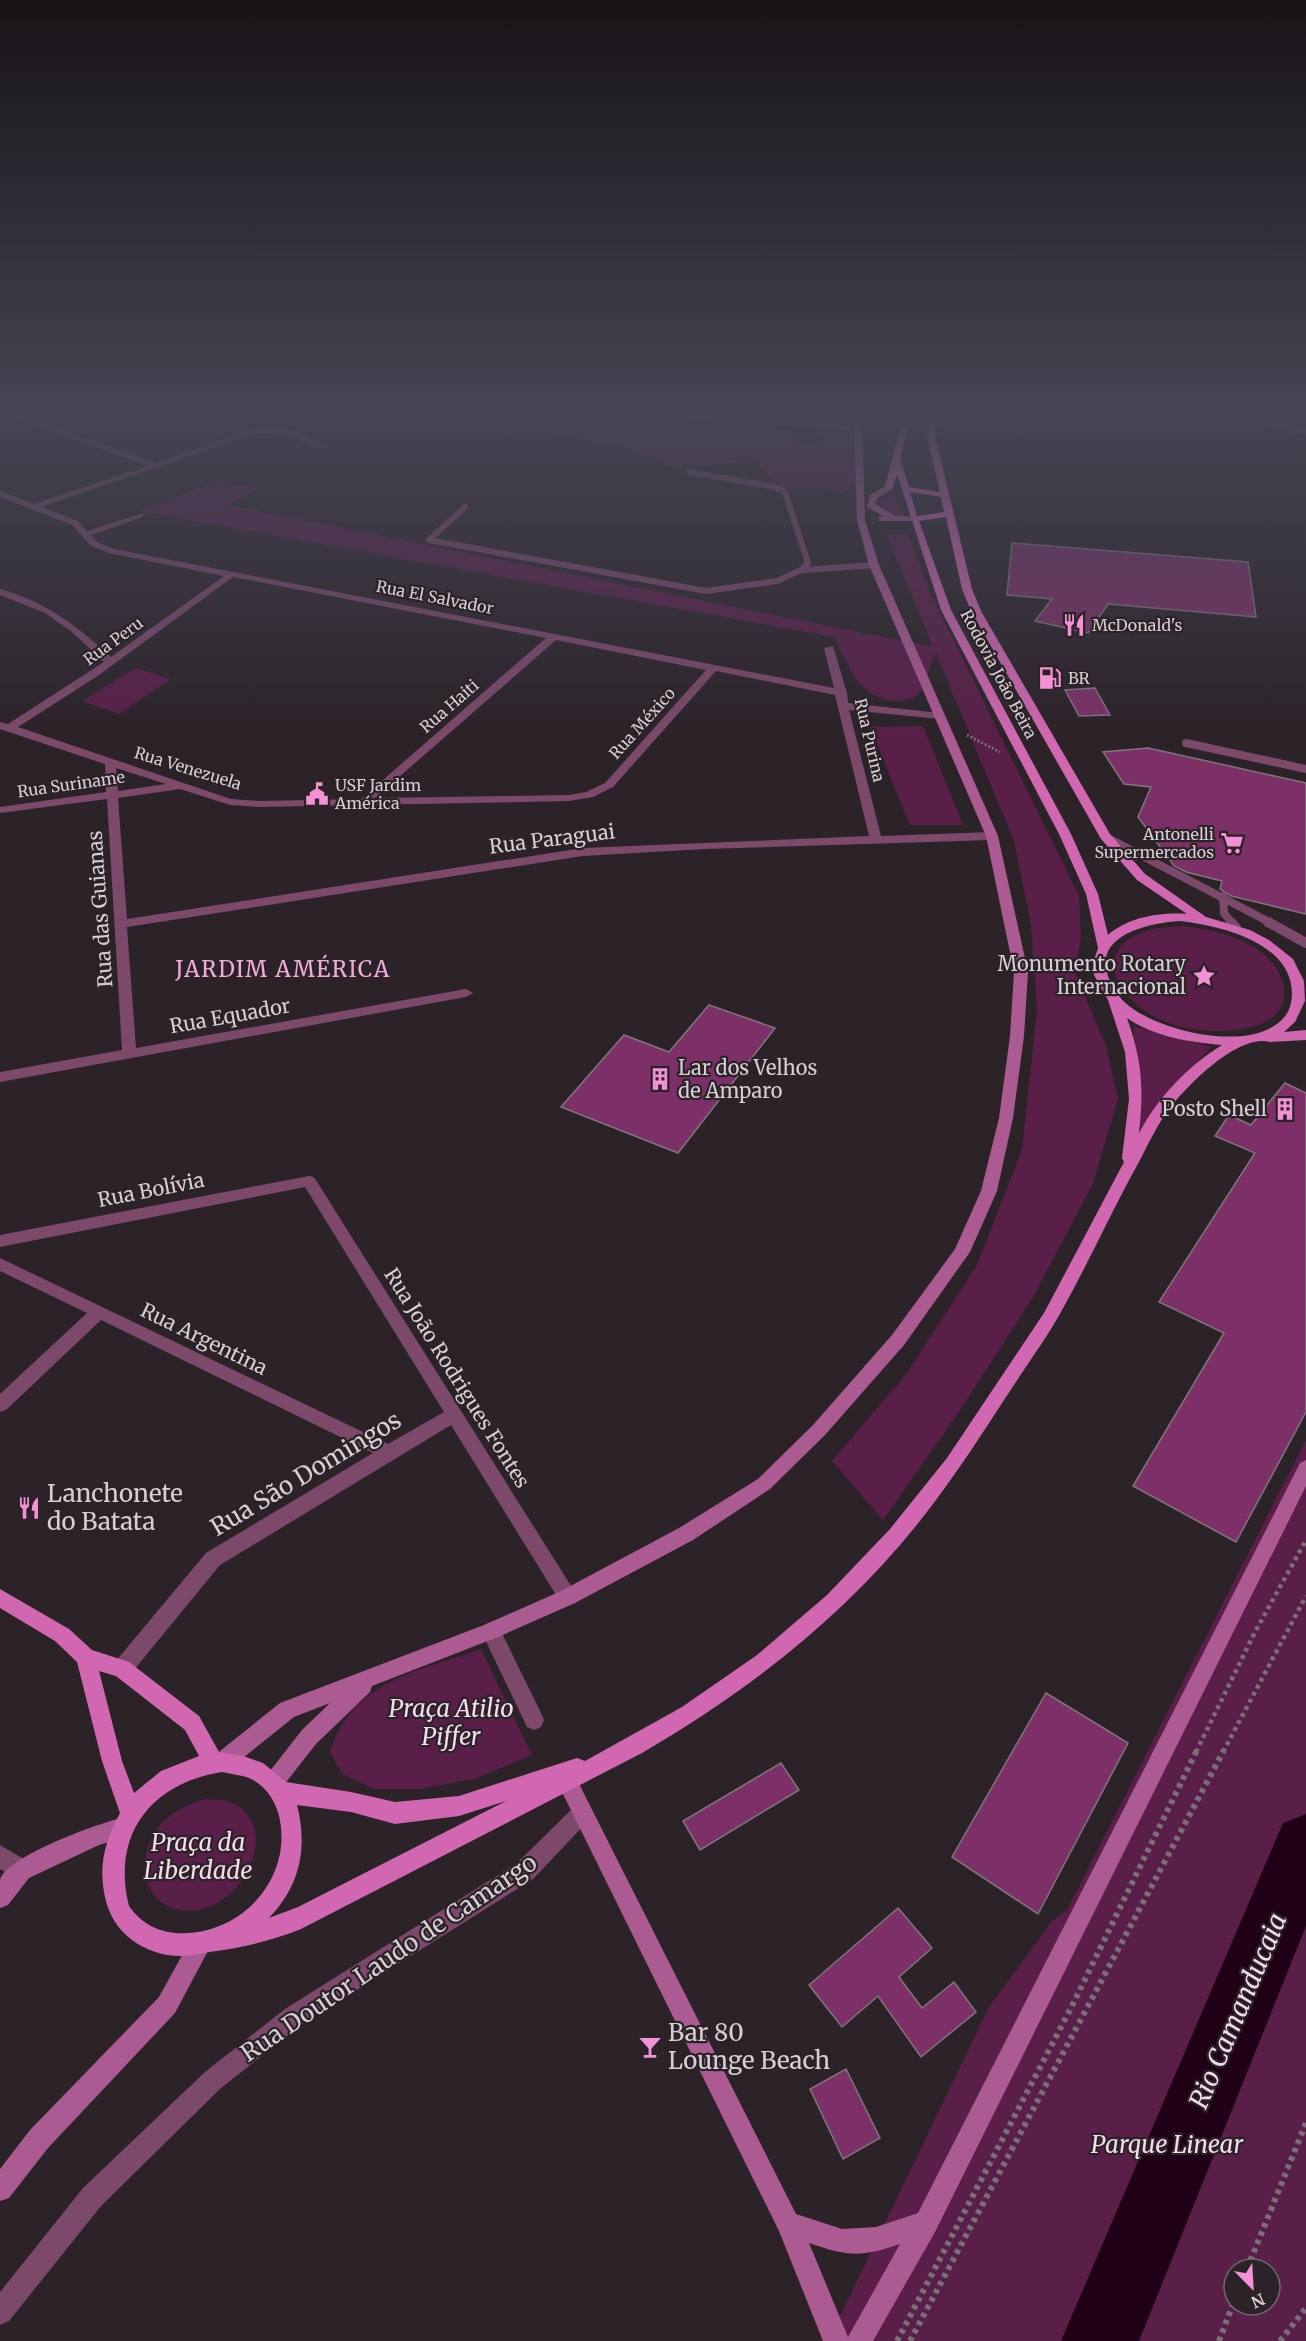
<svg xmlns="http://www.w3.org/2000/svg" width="1306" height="2341" font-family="Merriweather,serif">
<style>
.green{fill:#591f48;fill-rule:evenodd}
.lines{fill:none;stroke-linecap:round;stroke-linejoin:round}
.river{fill:#200017;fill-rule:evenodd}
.building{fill:#7c3067;stroke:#80757c;stroke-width:1.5}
.path-far2{stroke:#787075;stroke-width:3;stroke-dasharray:2 2;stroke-linecap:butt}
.path-far1{stroke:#787075;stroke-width:4.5;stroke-dasharray:4 4;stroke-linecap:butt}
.path{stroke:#787075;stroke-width:6;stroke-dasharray:4.5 4.5;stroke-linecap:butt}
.lane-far2{stroke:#7c496b;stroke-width:6}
.lane-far1{stroke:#7c496b;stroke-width:8}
.lane{stroke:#7c496b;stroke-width:10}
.street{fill:#7c496b;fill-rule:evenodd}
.secondary{fill:#ab5a92;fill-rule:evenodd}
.primary{fill:#d067b0;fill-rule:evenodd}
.labels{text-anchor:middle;stroke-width:4.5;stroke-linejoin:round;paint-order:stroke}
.far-street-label{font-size:16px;fill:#d6cfd3;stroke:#2c2329}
.far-poi-label{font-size:16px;fill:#d6cfd3;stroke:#2c2329;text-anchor:start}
.street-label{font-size:20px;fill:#d6cfd3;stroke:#2c2329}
.poi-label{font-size:20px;fill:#d6cfd3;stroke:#2c2329;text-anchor:end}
.quarter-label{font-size:22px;letter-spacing:1.5px;fill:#f1abd9;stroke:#2c2329}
.near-street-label{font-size:24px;fill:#d6cfd3;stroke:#2c2329}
.near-poi-label{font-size:24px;fill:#d6cfd3;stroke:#2c2329;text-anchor:start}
.near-park-label{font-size:24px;font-style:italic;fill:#f3ddeb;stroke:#2c2329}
.near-water-label{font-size:26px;font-style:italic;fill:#f3dcea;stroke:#2c2329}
</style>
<rect width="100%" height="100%" fill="#2c2329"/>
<path class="green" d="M 218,410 L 286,410 L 244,423 Z
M 380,410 L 573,410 L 617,422 L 636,424 L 697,421 L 734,429 L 775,429 L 792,434 L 798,443 L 818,445 C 829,431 842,432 858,431 L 857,481 L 840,495 L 825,488 L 782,487 L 754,461 L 688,467 L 666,465 L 623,447 L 586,439 L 380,412 Z
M 215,482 L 259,489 L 229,505 L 933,647 L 887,535 L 908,534 L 929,590 L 1079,896 L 1081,936 L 1075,973 L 1106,1046 L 1118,1099 L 1093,1184 L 1033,1297 L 963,1406 L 883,1520 L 832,1461 L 907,1373 L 977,1265 L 1022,1150 L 1037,1010 L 1031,925 L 1014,841 L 936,653 C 929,664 927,687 917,695 C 911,701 902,701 895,701 C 859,700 848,664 834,637 L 139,511 Z
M 895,494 L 904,517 L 886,514 L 874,505 L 875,500 Z
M 136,668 L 171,679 L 119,714 L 82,701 Z
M 923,726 L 963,825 L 910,825 L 870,727 Z
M 1183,926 C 1218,930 1270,942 1282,980 C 1285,989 1286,998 1281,1007 C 1273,1023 1250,1029 1234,1030 C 1206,1033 1174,1029 1150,1014 C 1119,995 1093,955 1138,934 C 1152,927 1168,927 1183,926 Z
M 1133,1026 L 1211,1047 L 1140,1129 Z
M 1306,1440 L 1306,2341 L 828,2341 L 989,2007 L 1052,1921 L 1067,1910 ZM 1234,2269 L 1270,2269 L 1270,2305 L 1234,2305 Z
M 481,1649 L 532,1755 L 475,1779 L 419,1789 L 374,1789 L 342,1774 L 330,1752 C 353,1680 417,1672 481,1649 Z
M 205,1799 C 212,1800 221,1799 228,1801 C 290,1823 237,1929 172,1908 C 137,1896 139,1846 162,1823 C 174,1810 188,1805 205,1799 Z"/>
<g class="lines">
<path class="river" d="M 1306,1814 L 1306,1926 L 1139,2341 L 1061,2341 L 1283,1823 Z"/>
</g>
<path class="building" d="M 1012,543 L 1248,562 L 1256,617 L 1108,604 L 1088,633 L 1035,621 L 1052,599 L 1007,595 Z
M 1095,688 L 1110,715 L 1079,716 L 1065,690 Z
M 1148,748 L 1306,783 L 1306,914 L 1231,896 L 1220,889 L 1222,881 L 1186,872 L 1174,866 L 1138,817 L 1151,787 L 1124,784 L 1103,752 Z
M 709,1005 L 775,1028 L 678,1153 L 561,1107 L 624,1035 L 669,1052 Z
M 1285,1083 L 1306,1093 L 1306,1412 L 1236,1542 L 1133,1486 L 1224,1333 L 1159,1302 L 1255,1153 L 1215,1136 L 1229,1115 L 1251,1125 Z
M 1046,1693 L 1128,1743 L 1038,1914 L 952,1857 Z
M 781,1763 L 799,1790 L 700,1850 L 683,1821 Z
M 898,1908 L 932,1948 L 899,1977 L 922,2008 L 954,1982 L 976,2012 L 921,2057 L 878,1996 L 842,2027 L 809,1985 Z
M 846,2069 L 880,2138 L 843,2159 L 810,2089 Z"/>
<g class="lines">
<path class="path-far2" d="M 967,735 L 1000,752"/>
<path class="path-far1" d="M 1196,1752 L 1255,1632 L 1306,1540
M 1223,1752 L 1306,1596"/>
<path class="path" d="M 1247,2269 L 1306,2123
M 897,2341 L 1071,2008 L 1197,1750
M 910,2341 L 1224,1750
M 1219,2341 L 1234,2301
M 1280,2341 L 1306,2308"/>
<path class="lane-far2" d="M 1261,410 L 1262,419 L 1271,424 L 1306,432
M 465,507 L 429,540 L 706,591 L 777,581 L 801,570 L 808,563 L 785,492 L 775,487 L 689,472
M 804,570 L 874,565"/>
<path class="lane-far1" d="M 1186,743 L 1306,769
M 1108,838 L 1271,923
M 1223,896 L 1224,913 L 1232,923"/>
<path class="lane" d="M 1231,922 L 1236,928
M 1268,922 L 1306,943"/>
<path class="street" d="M 0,410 L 8,410 L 155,463 L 255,429 L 290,430 L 327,446 L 320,448 L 282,434 L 256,433 L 42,507 L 78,521 L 87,531 L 143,513 L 143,517 L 91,535 L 97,542 L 114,549 L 834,688 L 824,648 L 833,646 L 847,693 L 848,703 L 940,713 L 945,716 L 940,719 L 849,710 L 881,836 L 992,832 L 998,836 L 992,840 L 705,849 L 583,856 L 127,927 L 136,1048 L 466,989 L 473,993 L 466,997 L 0,1082 L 0,1072 L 122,1050 L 107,799 L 0,813 L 0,807 L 106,792 L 105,764 L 0,729 L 0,722 L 8,724 L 104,662 L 72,632 L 45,613 L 0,595 L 0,589 C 46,602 76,625 111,657 L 224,576 L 109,553 L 91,546 L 72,525 L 0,497 L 0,491 L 34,504 L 147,466 L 0,412 ZM 233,577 L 546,638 L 361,799 L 259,801 L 231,799 L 18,727 L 99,675 ZM 556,640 L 706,670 L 605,783 L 586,792 L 569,795 L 375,798 ZM 716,671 L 835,695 L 869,836 L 583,848 L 127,919 L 118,798 L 180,789 L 230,805 L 259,807 L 569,801 L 593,797 L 613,787 ZM 116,768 L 166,784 L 118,791 Z
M 619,410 L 858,426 L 862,428 L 858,430 L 706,421 Z
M 309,1176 L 314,1177 L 578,1597 L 575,1603 L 568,1606 L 561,1603 L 451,1425 L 220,1565 L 129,1676 L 122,1678 L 115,1676 L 112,1669 L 115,1662 L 206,1553 L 373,1453 L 101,1320 L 6,1410 L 0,1412 L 0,1394 L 87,1313 L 0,1271 L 0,1258 L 388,1444 L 444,1412 L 305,1187 L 0,1247 L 0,1235 Z
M 491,1622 L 498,1625 L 541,1713 L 544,1720 L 541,1727 L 534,1730 L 527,1727 L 481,1631 L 484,1625 Z
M 582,1802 L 589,1806 L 593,1813 L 589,1820 L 533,1879 L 301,2025 L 221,2088 L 101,2206 L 9,2321 L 0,2325 L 0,2292 L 83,2188 L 205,2072 L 285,2009 L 517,1863 L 575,1806 Z
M 0,1845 L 29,1862 L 32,1870 L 29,1878 L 21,1881 L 0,1869 Z"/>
<path class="secondary" d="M 862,410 L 870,410 L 865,416 L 862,428 L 865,520 L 879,565 L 998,836 L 1028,972 L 1024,1036 L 1013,1118 L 997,1191 L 970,1252 L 904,1345 L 825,1435 L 770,1489 L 693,1540 L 575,1603 L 498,1637 L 372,1686 L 370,1692 L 316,1744 L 280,1790 L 273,1793 L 266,1790 L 263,1783 L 266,1776 L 302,1730 L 330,1703 L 294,1717 L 229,1769 L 222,1772 L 215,1769 L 212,1762 L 215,1755 L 280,1703 L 484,1625 L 561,1591 L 679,1528 L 758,1479 L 813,1425 L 892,1335 L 955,1249 L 981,1191 L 999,1118 L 1010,1036 L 1014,972 L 986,836 L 869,565 L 857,520 L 854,428 L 857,416 Z
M 889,484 L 893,487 L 892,489 L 877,498 L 875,504 L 895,516 L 917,517 L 917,521 L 879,521 L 879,517 L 883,516 L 867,507 L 870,495 Z
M 1306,1460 L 1306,1486 L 935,2232 L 873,2341 L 823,2341 L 779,2231 L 556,1780 L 553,1773 L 556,1766 L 563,1763 L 570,1766 L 796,2214 L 842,2229 L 876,2227 L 918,2213 L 1300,1463 ZM 809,2243 C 847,2256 860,2258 900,2244 L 848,2337 Z
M 121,1818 L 128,1822 L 132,1829 L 128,1836 L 99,1845 L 29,1878 L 8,1905 L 0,1908 C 0,1900 0,1888 0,1880 C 7,1856 97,1824 121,1818 Z
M 199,1936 L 207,1939 L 210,1947 L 175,2013 L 48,2148 L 9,2198 L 0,2201 L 0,2169 L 30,2130 L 159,1997 L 191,1939 Z"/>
<path class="primary" d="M 911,410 L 919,410 L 907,432 L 900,458 L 909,487 L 940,492 L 927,436 L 934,410 L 942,410 L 935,436 L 972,589 L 981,611 L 1110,834 L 1145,874 L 1206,917 L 1250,930 L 1269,940 L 1293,959 L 1304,981 L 1305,1001 L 1295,1022 L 1284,1032 L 1306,1030 L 1306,1040 L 1270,1042 C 1238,1033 1187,1086 1169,1109 C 1157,1125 1149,1143 1140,1160 C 1112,1210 1089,1262 1061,1312 C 1045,1341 1025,1367 1008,1394 C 984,1431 960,1468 933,1504 C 855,1608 754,1688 642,1753 L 301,1929 C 274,1940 245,1947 217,1951 C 205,1952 194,1956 181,1956 C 145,1956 112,1933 105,1897 C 98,1866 105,1841 120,1813 L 102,1761 L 77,1662 L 55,1641 L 0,1608 L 0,1589 L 69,1629 L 92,1650 L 129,1662 L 199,1716 L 219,1752 L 243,1756 L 263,1763 L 286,1782 L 351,1792 L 395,1802 L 459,1796 L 577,1758 L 585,1761 L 682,1707 L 757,1655 L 827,1595 L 890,1529 L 947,1458 L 1044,1313 L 1124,1162 L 1122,1158 L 1129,1099 L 1125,1052 L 1108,1000 L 1094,975 L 1093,963 L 1098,948 L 1086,894 L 1059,834 L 941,610 L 897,474 L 892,489 L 885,487 L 899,432 ZM 910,492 L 941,497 L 944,512 L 917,516 ZM 946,517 L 962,589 L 971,611 L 1101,839 L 1137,880 L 1187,914 C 1160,912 1129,917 1108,935 L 1098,894 L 1071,834 L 951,610 L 919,521 ZM 1179,921 C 1216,925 1283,940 1291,984 C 1293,994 1292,1006 1286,1015 C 1256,1055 1162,1032 1129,1006 C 1120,999 1115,990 1110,981 C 1089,936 1148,923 1179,921 ZM 1127,1018 C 1154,1037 1190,1042 1222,1045 C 1187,1067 1159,1096 1139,1133 C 1144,1088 1142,1060 1127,1018 ZM 99,1671 L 116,1676 L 185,1730 L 199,1756 L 161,1771 L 134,1793 L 122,1761 ZM 222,1772 C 231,1774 241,1775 249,1778 C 265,1785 275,1800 279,1816 C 293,1875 246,1930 188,1933 C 164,1935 143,1926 129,1906 C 111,1835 151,1783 222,1772 ZM 506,1801 L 298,1907 L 269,1918 C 300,1886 308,1848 297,1805 L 351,1812 L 395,1824 L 459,1816 Z"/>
</g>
<linearGradient id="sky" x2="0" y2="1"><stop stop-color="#181317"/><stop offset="0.56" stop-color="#454554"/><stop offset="1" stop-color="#454554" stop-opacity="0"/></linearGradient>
<rect width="1306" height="737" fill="url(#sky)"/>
<defs>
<g id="restaurant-bare" transform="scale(1.8)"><path d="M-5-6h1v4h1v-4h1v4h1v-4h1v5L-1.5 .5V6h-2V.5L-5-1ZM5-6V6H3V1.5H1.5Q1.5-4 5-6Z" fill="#f491d4" stroke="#2c2329" stroke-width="2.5" paint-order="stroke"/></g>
<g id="fuel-bare" transform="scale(1.8)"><path d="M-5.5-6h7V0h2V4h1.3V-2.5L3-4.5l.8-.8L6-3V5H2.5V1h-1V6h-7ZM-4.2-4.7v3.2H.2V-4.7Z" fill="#f491d4" stroke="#2c2329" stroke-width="2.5" paint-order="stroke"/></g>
<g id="civic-bare" transform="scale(1.8)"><path d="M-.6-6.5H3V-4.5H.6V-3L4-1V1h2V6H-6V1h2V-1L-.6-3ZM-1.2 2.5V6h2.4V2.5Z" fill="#f491d4" stroke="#2c2329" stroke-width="2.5" paint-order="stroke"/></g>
<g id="supermarket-bare" transform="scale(1.8)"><path d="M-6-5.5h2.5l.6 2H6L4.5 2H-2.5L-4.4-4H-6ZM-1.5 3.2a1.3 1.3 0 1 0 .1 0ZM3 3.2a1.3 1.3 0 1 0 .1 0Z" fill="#f491d4" stroke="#2c2329" stroke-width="2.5" paint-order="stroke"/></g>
<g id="sight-bare" transform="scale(1.8)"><path d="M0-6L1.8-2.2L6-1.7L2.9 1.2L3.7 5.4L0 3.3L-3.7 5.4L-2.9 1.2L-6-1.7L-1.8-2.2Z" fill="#f491d4" stroke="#2c2329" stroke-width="2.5" paint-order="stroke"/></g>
<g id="building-bare" transform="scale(1.8)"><path d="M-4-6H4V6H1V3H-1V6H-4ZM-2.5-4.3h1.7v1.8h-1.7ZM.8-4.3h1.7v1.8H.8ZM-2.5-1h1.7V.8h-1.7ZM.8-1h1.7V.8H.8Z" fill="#f491d4" stroke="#2c2329" stroke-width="2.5" paint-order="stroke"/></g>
<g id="bar-bare" transform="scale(1.8)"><path d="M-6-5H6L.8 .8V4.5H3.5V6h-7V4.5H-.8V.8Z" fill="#f491d4" stroke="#2c2329" stroke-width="2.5" paint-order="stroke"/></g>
</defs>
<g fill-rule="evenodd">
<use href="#restaurant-bare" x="1074" y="625"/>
<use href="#fuel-bare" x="1050" y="678"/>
<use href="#civic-bare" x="317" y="794"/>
<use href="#supermarket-bare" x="1232" y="843"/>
<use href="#sight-bare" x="1204" y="976"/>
<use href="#building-bare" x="660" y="1079"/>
<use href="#building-bare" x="1285" y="1109"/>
<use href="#restaurant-bare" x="29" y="1508"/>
<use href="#bar-bare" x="650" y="2047"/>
</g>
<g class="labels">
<g class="far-street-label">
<text transform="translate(435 597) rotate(11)" y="6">Rua El Salvador</text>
<text transform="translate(113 641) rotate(-36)" y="6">Rua Peru</text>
<text transform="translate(999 674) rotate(62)" y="6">Rodovia João Beira</text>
<text transform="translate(449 706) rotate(-41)" y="6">Rua Haiti</text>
<text transform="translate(642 723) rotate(-48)" y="6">Rua México</text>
<text transform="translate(870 740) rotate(77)" y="6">Rua Purina</text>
<text transform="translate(188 768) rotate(17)" y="6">Rua Venezuela</text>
<text transform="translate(71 784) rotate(-8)" y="6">Rua Suriname</text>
</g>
<g class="far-poi-label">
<text x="1092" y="631">McDonald's</text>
<text x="1068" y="684">BR</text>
<text x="335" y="791">USF Jardim<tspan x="335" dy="18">América</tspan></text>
<text x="1214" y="840" text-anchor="end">Antonelli<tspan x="1214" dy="18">Supermercados</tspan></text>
</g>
<g class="street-label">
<text transform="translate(552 839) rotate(-7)" y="7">Rua Paraguai</text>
<text transform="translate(100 909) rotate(-94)" y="7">Rua das Guianas</text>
<text transform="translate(230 1016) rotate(-10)" y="7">Rua Equador</text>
<text transform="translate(151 1190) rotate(-11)" y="7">Rua Bolívia</text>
<text transform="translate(204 1339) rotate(26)" y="7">Rua Argentina</text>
<text transform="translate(457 1378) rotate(58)" y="7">Rua João Rodrigues Fontes</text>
</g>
<g class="poi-label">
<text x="1186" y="971">Monumento Rotary<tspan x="1186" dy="23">Internacional</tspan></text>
<text x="678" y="1075" text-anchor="start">Lar dos Velhos<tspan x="678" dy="23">de Amparo</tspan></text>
<text x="1267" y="1116">Posto Shell</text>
</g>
<g class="quarter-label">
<text x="283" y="977">JARDIM AMÉRICA</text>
</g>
<g class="near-street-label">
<text transform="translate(306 1474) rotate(-31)" y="8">Rua São Domingos</text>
<text transform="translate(389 1958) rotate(-34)" y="8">Rua Doutor Laudo de Camargo</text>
</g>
<g class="near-poi-label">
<text x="47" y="1502">Lanchonete<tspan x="47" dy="28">do Batata</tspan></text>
<text x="668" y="2041">Bar 80<tspan x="668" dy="28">Lounge Beach</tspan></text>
</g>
<g class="near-park-label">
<text x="451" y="1717">Praça Atilio<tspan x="451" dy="28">Piffer</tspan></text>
<text x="198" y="1851">Praça da<tspan x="198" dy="28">Liberdade</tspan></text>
<text x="1167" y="2153">Parque Linear</text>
</g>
<g class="near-water-label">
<text transform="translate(1238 2011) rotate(-67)" y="9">Rio Camanducaia</text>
</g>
</g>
<g transform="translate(1252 2287) rotate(156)"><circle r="28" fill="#2c2329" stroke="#70686d" stroke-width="1.5"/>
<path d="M0-4.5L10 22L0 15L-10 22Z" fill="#f491d4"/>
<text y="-9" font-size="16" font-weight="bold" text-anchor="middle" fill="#d6cfd3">N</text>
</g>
</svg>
